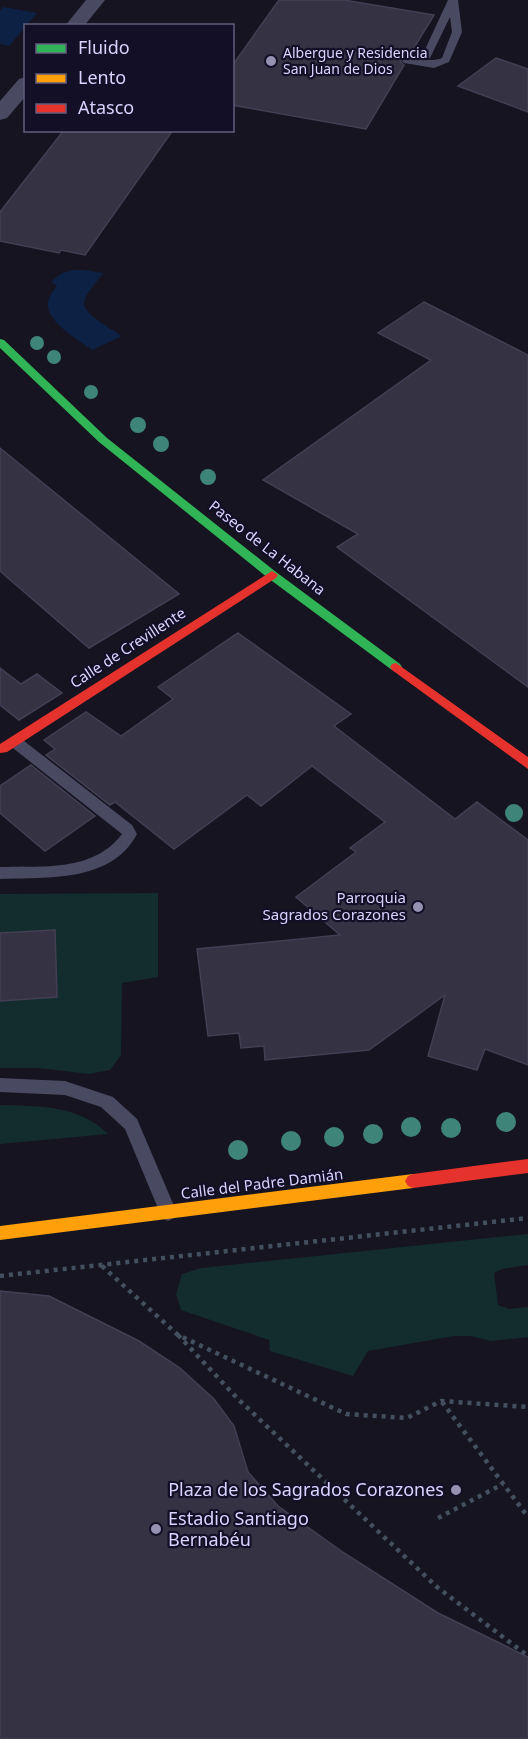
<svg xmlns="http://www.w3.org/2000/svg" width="528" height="1739" font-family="'Noto Sans',sans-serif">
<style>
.green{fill:#132c2d}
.water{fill:#0d2144}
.building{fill:#343243;stroke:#433f54;stroke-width:1.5}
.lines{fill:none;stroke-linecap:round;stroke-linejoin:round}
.path{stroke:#44505f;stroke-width:4.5;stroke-dasharray:4 5;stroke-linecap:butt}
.lane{fill:#4a4962;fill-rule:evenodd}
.street{fill:#4a4962;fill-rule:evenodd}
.fast{fill:#30b455;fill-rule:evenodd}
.slow{fill:#ff9f0a;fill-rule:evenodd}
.jam{fill:#e5322d;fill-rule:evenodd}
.tree{fill:#3e8478}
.poi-dot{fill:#9591b1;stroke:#130f26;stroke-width:2}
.labels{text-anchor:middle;stroke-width:4.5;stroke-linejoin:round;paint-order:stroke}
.far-poi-label{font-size:14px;fill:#d9d4ff;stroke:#130f26;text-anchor:start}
.street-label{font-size:15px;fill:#d9d4ff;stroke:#130f26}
.poi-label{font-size:15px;fill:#d9d4ff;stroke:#130f26;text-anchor:end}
.near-poi-label{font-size:18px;fill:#d9d4ff;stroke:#130f26;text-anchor:end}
</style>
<rect width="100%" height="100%" fill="#161421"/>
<path class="green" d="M 158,893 L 158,977 L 122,983 L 121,1055 L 110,1070 L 89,1074 L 39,1068 L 0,1068 L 0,1001 L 57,997 L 55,930 L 0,933 L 0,894 Z
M 0,1105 C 37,1106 80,1105 108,1134 L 0,1144 Z
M 528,1234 L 528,1265 L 502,1269 L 494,1273 L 498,1305 L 509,1309 L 528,1307 L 528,1337 L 491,1341 L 471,1336 L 454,1336 L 368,1351 L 353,1376 L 270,1351 L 269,1340 L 181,1310 L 176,1294 L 182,1274 L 201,1268 Z"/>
<path class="water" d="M 3,7 L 37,13 L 9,46 L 0,44 L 0,11 Z
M 73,270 L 84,270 L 103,273 C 98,281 86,292 84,302 C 81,313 113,330 122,336 L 92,350 C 79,340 45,322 48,302 C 49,296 54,290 57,285 L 51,282 L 62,273 Z"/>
<path class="building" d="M 279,0 L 344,0 L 434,15 L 409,56 L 400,61 L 404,65 L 366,129 L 232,105 L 232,66 Z
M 496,58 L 528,69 L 528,112 L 458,86 Z
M 64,130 L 173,130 L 85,255 L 61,250 L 59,253 L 0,241 L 0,212 Z
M 424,302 L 528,355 L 528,687 L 337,547 L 358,534 L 263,480 L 431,360 L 378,333 Z
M 0,448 L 179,594 L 89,648 L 0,571 Z
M 238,633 L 351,714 L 334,726 L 455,819 L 477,802 L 528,840 L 528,1065 L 485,1049 L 477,1070 L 428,1056 L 445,995 L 369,1050 L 265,1060 L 264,1046 L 241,1048 L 239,1033 L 208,1036 L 197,949 L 340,935 L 296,897 L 356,852 L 350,848 L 385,822 L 312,766 L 261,806 L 247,795 L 174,849 L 115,802 L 110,805 L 46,755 L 55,749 L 44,740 L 86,712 L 121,736 L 173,699 L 158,687 Z
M 0,668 L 21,684 L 37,674 L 62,693 L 19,720 L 0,705 Z
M 31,765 L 95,816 L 45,851 L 0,813 L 0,786 Z
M 55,930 L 57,997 L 0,1001 L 0,933 Z
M 0,1291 L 49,1296 L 139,1341 L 180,1368 L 214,1399 L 234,1426 L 248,1472 L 278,1506 L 344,1553 L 438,1613 L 528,1657 L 528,1739 L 0,1739 Z"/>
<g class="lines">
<path class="path" d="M 102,1266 L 178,1335 L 346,1414 L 407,1418 L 441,1401 L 528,1407
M 0,1276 L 528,1218
M 178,1335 L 238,1399 L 437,1587 L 528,1656
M 442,1402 L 528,1517
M 438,1518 L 503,1484"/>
<path class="lane" d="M 448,0 L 458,0 L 462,32 L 449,62 L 434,68 L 404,63 L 402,61 C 412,54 428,64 442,58 L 452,32 L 450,17 L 430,58 L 422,56 Z
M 14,736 L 19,737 L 132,825 L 137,834 C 111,883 47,877 0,879 L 0,867 C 41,866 94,872 122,834 L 9,745 L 7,741 Z
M 0,1078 L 65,1081 L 113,1097 L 137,1119 L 177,1213 L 174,1218 L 168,1221 L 162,1218 L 125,1129 L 101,1107 L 65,1095 L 0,1092 Z"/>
<path class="street" d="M 86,0 L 105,0 L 84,26 L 65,26 Z
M 26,77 L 26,96 L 7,118 L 0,120 L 0,101 L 19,79 Z"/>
<path class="fast" d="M 0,339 L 4,340 L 107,438 L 276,572 L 400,664 L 402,667 L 400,670 L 392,670 L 268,578 L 99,442 L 0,348 Z"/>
<path class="slow" d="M 413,1174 L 418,1176 L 421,1181 L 418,1186 L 413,1188 L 0,1240 L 0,1226 Z"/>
<path class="jam" d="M 272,571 L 278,575 L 276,578 L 7,752 L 0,753 L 0,744 Z
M 396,663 L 528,757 L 528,769 L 392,670 L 390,667 L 392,664 Z
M 528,1159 L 528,1173 L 413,1188 L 408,1186 L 405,1181 L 408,1176 L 413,1174 Z"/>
</g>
<g class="tree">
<circle cx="37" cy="343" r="7"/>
<circle cx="54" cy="357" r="7"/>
<circle cx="91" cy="392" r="7"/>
<circle cx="138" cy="425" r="8"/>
<circle cx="161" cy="444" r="8"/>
<circle cx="208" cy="477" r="8"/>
<circle cx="514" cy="813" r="9"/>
<circle cx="506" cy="1122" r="10"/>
<circle cx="411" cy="1127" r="10"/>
<circle cx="451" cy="1128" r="10"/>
<circle cx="373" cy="1134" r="10"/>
<circle cx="334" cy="1137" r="10"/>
<circle cx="291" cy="1141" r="10"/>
<circle cx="238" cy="1150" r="10"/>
</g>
<g class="poi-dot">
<circle cx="271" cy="61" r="6"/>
<circle cx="418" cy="907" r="6"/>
<circle cx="456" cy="1490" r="6"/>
<circle cx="156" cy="1529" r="6"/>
</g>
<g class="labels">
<g class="far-poi-label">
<text x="283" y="58">Albergue y Residencia<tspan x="283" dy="16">San Juan de Dios</tspan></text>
</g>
<g class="street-label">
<text transform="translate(267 548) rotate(38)" y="5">Paseo de La Habana</text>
<text transform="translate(128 648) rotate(-33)" y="5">Calle de Crevillente</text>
<text transform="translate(262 1184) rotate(-7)" y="5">Calle del Padre Damián</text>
</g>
<g class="poi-label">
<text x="406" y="903">Parroquia<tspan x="406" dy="17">Sagrados Corazones</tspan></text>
</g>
<g class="near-poi-label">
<text x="444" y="1496">Plaza de los Sagrados Corazones</text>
<text x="168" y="1525" text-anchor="start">Estadio Santiago<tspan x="168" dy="21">Bernabéu</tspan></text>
</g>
</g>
<rect x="24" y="24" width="210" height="108" fill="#130f26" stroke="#625e7d" stroke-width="1.5"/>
<rect x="36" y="44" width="30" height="9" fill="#30b455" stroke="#625e7d" stroke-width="1.5"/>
<text x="78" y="54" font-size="18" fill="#d9d4ff">Fluido</text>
<rect x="36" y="74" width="30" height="9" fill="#ff9f0a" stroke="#625e7d" stroke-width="1.5"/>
<text x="78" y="84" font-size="18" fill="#d9d4ff">Lento</text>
<rect x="36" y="104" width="30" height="9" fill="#e5322d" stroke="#625e7d" stroke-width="1.5"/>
<text x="78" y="114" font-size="18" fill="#d9d4ff">Atasco</text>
</svg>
